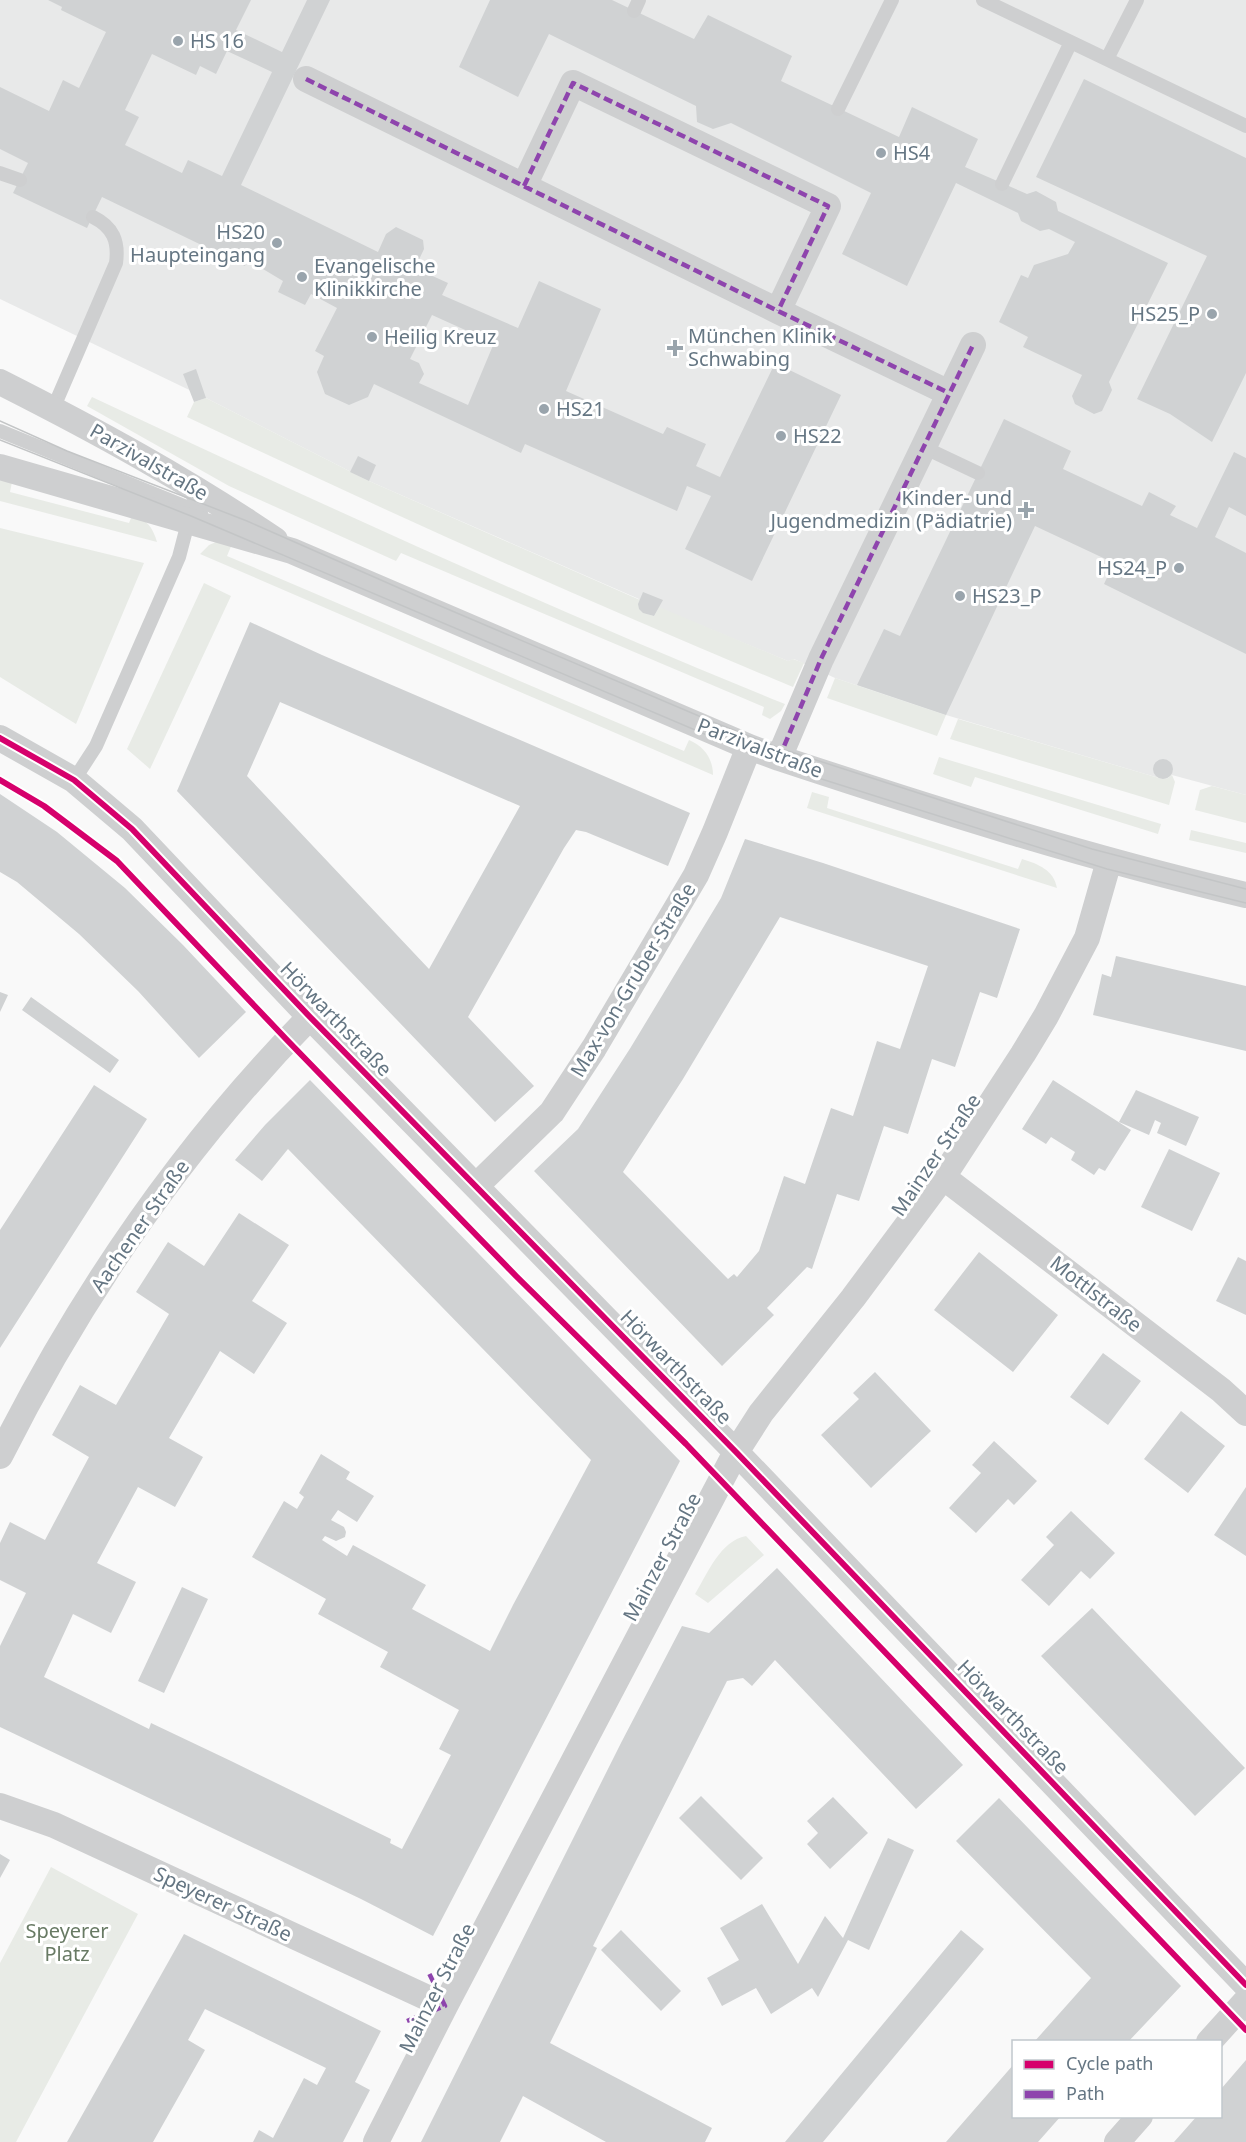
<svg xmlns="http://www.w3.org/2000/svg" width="1246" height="2142" font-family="'Noto Sans',sans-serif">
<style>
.built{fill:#e8e9e9}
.green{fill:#e8ebe6}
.building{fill:#d0d2d3;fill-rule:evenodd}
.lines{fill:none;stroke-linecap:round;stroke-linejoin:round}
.lane{stroke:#cecfd0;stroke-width:14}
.street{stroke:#cecfd0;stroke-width:26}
.tram{stroke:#c3c5c6;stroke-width:1.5}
.quiet{stroke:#8e44ad;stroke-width:4.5;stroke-dasharray:9 4.5;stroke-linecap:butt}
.cycleway-casing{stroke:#fff;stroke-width:10}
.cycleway{stroke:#d6006c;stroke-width:6}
.poi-dot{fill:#99a4ac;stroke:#fff;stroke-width:2}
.labels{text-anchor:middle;stroke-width:6;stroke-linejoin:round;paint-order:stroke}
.poi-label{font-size:20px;fill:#657683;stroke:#fff;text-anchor:start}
.street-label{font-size:20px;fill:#657683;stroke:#fff}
.park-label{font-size:20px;fill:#687a64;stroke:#fff}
</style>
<rect width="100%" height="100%" fill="#f9f9f9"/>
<path class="built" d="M 0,0 L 1246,0 L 1246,795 L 1172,775 L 1166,779 L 1159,778 L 946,715 L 835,678 L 794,659 L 788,661 L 659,608 L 654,616 L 643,613 L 639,609 L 638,604 L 639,599 L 369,481 L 206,398 L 0,299 Z"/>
<path class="green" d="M 92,397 C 321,504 550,609 785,704 L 781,711 L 770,719 L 762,715 L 764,707 L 401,553 L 396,561 L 229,486 L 87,406 Z
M 206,398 L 369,481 L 640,600 L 638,604 L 644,613 L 654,616 L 659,607 L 788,661 L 793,659 L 804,663 L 793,687 C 588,602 387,512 187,417 L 194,402 Z
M 0,480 L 12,482 L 10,492 L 129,523 L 133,513 C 146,520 153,527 157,542 L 0,501 Z
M 0,528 L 144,563 L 76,724 L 0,677 Z
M 216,542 L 232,544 L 227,556 L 684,751 L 689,740 C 704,746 713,759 713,775 L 200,554 L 209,545 Z
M 204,583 L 231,596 L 150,769 L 127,749 Z
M 835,678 L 946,715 L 937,736 L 827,698 Z
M 958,719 L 1159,778 L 1166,779 L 1172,775 L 1175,782 L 1169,805 L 950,739 Z
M 939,757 L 1161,824 L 1158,834 L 975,777 L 971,787 L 933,774 Z
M 1212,786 L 1246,795 L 1246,823 L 1195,810 L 1200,790 Z
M 812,792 L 829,797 L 827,808 L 1018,869 L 1022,859 C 1038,864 1054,870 1057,888 L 807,808 Z
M 1191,830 L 1246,843 L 1246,853 L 1189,840 Z
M 746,1536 L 764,1555 L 708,1603 L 695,1594 C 708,1573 720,1541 746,1536 Z
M 51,1867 L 138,1914 L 16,2142 L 0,2142 L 0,1963 Z"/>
<path class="building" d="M 48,0 L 251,0 L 236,30 L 282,52 L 307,0 L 330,0 L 241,185 L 378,252 L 386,234 L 396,227 L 423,240 L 424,249 L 415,268 L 448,283 L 442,295 L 518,328 L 539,281 L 601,309 L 566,391 L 663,434 L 667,427 L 706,444 L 696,466 L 720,477 L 775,363 L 841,395 L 752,581 L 685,549 L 711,496 L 687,486 L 677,511 L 525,444 L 521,453 L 374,384 L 368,397 L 349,405 L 325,394 L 317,372 L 324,356 L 315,351 L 337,308 L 311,294 L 305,305 L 278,292 L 283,281 L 263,269 L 247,261 L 245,266 L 102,197 L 87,228 L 13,193 L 28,163 L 0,149 L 0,87 L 49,111 L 63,80 L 79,88 L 106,32 L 61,10 L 62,7 ZM 227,51 L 272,72 L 222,176 L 188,160 L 182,173 L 125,145 L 139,117 L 125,110 L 152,54 L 196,75 L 200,66 L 216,74 ZM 432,315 L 494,343 L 468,405 L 419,383 L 424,374 L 419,363 L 410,359 Z
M 490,0 L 612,0 L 694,39 L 708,15 L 792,56 L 781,81 L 899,137 L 912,107 L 978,139 L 965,167 L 1027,194 L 1036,191 L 1056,202 L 1058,211 L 1168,263 L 1109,382 L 1112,390 L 1102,411 L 1094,414 L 1075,404 L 1072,396 L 1082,375 L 1023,347 L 1028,337 L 999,322 L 1021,275 L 1028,278 L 1034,265 L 1068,254 L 1075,242 L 1049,229 L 1040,231 L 1021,221 L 1018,213 L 956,183 L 907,286 L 842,254 L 871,193 L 731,123 L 713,129 L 697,122 L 696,106 L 549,34 L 518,97 L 459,67 Z
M 1084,79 L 1246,158 L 1246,373 L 1212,442 L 1170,414 L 1137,399 L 1207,256 L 1036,177 Z
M 196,369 L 206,398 L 194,402 L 183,374 Z
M 1004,419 L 1071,451 L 1063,469 L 1142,506 L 1149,492 L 1176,506 L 1170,515 L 1197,528 L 1234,452 L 1246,458 L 1246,516 L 1229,507 L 1215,537 L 1246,553 L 1246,654 L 1104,584 L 1114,563 L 1035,526 L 946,715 L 857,685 L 884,629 L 900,636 Z
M 358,456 L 376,465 L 369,481 L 350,472 Z
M 643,592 L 663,600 L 654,616 L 643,613 L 639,609 L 638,604 Z
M 250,622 L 322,655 L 690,813 L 668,866 L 586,832 L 576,830 L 564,848 L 468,1017 L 534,1086 L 495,1122 L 177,791 ZM 280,702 L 520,806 L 429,969 L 247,776 Z
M1153 769a10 10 0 1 1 20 0a10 10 0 1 1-20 0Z
M 0,794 L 57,832 L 125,888 L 183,945 L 246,1012 L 199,1058 L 138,991 L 79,934 L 17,882 L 0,872 Z
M 745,839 L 823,863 L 1020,929 L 997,998 L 980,992 L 955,1067 L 932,1059 L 908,1134 L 884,1126 L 859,1201 L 837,1194 L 812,1269 L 807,1267 L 767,1308 L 774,1315 L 722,1366 L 534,1171 L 578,1129 L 631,1047 L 721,898 ZM 780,917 L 928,966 L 900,1049 L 877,1041 L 853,1116 L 831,1108 L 805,1184 L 784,1176 L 759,1251 L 737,1277 L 734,1274 L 728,1279 L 623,1172 L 683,1079 Z
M 1116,956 L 1246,986 L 1246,1051 L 1093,1015 L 1102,974 L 1111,977 Z
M 0,992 L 8,995 L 0,1012 Z
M 31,997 L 119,1060 L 110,1073 L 22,1010 Z
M 310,1080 L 680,1461 L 433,1936 L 361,1899 L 0,1727 L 0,1646 L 26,1593 L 0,1580 L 0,1543 L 10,1522 L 45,1540 L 89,1457 L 52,1435 L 80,1385 L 116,1405 L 169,1314 L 136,1292 L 168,1242 L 204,1266 L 239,1213 L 289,1245 L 252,1301 L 287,1323 L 254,1374 L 220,1351 L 169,1438 L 203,1457 L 175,1507 L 138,1487 L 97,1563 L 136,1582 L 111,1633 L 73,1614 L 44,1677 L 149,1729 L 151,1723 L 231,1761 L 391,1839 L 390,1843 L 402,1849 L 451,1755 L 439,1749 L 459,1710 L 380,1667 L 388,1652 L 318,1614 L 326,1599 L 252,1557 L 284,1501 L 297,1509 L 304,1497 L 299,1493 L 321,1454 L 350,1472 L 346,1479 L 374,1496 L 357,1522 L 338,1510 L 331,1520 L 344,1527 L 346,1532 L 345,1537 L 336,1541 L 325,1536 L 322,1540 L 347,1556 L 353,1545 L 426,1585 L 412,1609 L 490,1651 L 513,1605 L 591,1460 L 288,1149 L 262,1181 L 235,1160 L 265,1125 Z
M 1053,1080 L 1131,1130 L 1105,1171 L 1099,1168 L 1094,1175 L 1071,1160 L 1075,1152 L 1051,1137 L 1046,1144 L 1022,1129 Z
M 94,1085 L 147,1119 L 0,1348 L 0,1230 Z
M 1136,1090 L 1199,1117 L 1186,1146 L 1157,1133 L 1161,1123 L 1155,1120 L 1149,1135 L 1119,1122 Z
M 1169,1149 L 1220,1173 L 1192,1231 L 1141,1207 Z
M 979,1252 L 1058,1315 L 1013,1372 L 934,1310 Z
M 1238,1257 L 1246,1261 L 1246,1315 L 1216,1301 Z
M 1103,1353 L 1141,1381 L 1108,1425 L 1070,1397 Z
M 875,1372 L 931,1431 L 871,1488 L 821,1435 L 859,1399 L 853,1393 Z
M 1181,1411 L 1225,1446 L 1188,1493 L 1144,1459 Z
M 994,1441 L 1037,1481 L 1014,1505 L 1008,1499 L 976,1533 L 949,1508 L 981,1473 L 972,1465 Z
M 1246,1487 L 1246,1556 L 1214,1535 Z
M 1071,1511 L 1115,1553 L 1090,1579 L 1081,1571 L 1049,1606 L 1021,1580 L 1054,1545 L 1046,1537 Z
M 777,1568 L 963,1765 L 916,1809 L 775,1660 L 752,1686 L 743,1678 L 727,1681 L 593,1946 L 597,1948 L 550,2043 L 712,2128 L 705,2142 L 606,2142 L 523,2096 L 500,2142 L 421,2142 L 622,1741 L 682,1626 L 709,1633 Z
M 182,1587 L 208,1599 L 164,1693 L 138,1681 Z
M 1092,1608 L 1245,1768 L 1195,1816 L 1041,1656 Z
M 701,1796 L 763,1858 L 741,1880 L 679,1818 Z
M 833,1797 L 868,1833 L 830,1869 L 807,1844 L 818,1833 L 807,1821 Z
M 999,1798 L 1181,1986 L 1128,2042 L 1034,2042 L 1091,1978 L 956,1841 Z
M 888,1838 L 914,1850 L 869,1950 L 848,1940 L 818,1997 L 812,1988 L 771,2014 L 756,1988 L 722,2006 L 707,1978 L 739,1960 L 720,1928 L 762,1904 L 798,1964 L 825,1916 L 843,1938 Z
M 0,1854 L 10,1860 L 0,1878 Z
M 621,1930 L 681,1991 L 661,2011 L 601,1950 Z
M 961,1930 L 984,1949 L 823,2142 L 785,2142 Z
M 184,1934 L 381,2031 L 355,2082 L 370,2090 L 343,2142 L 253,2142 L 259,2130 L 273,2138 L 304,2078 L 317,2085 L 326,2068 L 205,2009 L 188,2040 L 205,2050 L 153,2142 L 67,2142 Z
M 1246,2060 L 1246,2142 L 1174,2142 L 1197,2116 L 1221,2116 L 1221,2089 Z
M 1014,2064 L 1014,2116 L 1061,2116 L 1038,2142 L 946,2142 Z"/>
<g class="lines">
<path class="lane" d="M 983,0 L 1246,126
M 634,11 L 639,0
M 1107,59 L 1137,0
M 838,109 L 892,0
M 0,173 L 20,180
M 1002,184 L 1071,42
M 53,409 L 116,263 C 119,241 113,227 93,217
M 0,431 L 201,513
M 923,447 L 978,473
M 74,780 L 96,746 L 179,557 L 197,488"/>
<path class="street" d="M 306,79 L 778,311 L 949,393
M 524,186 L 573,83 L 828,206 L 778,311
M 0,382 C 95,430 187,480 275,540
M 0,467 L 292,551 L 749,747 L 779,758 C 933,809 1088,858 1246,895
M 0,738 L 74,780 L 132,829 L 310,1017 L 736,1452 L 1246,1985
M 779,758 L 821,659 L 973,345
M 943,1177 L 1221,1390 L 1246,1413
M 476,1186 L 552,1112 L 594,1048 L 696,875 L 715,832 L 749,747
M 0,1456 C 81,1295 184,1145 310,1017
M 0,1806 L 54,1825 L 445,2006
M 1209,2042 L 1246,2001
M 376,2142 L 445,2006 L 736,1452 L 761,1413 L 853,1298 L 943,1177 L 1023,1054 L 1046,1016 L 1087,938 L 1109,861
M 1117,2142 L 1140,2116"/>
<path class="tram" d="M 0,421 L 67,451 L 247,521 L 424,599 L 713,722 L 782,749 L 1092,849 L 1246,889
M 0,440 L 191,516 L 747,752 L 812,776 L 1107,869 L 1246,903"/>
<path class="quiet" d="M 306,79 L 778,311 L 949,393
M 524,186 L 573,83 L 828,206 L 778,311
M 779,758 L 821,659 L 973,345
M 407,2021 L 445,2006 L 428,1971"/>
<g class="cycleway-casing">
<path id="cycleway" d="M 0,738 L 74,780 L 132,829 L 310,1017 L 736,1452 L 1246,1985
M 0,780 L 44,806 L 117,861 L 287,1040 L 516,1276 L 686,1444 L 1246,2030"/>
</g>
<use href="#cycleway" class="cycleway"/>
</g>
<g class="poi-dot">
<circle cx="178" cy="41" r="6"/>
<circle cx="881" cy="153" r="6"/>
<circle cx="277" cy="243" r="6"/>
<circle cx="302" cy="277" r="6"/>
<circle cx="1212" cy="314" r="6"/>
<circle cx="372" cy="337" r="6"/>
<path d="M672 339h6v6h6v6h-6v6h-6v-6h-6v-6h6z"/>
<circle cx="544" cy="409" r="6"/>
<circle cx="781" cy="436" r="6"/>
<path d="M1023 501h6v6h6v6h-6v6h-6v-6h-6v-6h6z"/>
<circle cx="1179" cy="568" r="6"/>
<circle cx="960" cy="596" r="6"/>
</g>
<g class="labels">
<g class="poi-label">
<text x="190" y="48">HS 16</text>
<text x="893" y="160">HS4</text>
<text x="265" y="239" text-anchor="end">HS20<tspan x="265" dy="23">Haupteingang</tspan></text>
<text x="314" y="273">Evangelische<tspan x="314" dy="23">Klinikkirche</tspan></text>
<text x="1200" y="321" text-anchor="end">HS25_P</text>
<text x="688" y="343">München Klinik<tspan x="688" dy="23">Schwabing</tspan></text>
<text x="384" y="344">Heilig Kreuz</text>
<text x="556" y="416">HS21</text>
<text x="793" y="443">HS22</text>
<text x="1012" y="505" text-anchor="end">Kinder- und<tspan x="1012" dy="23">Jugendmedizin (Pädiatrie)</tspan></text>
<text x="1167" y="575" text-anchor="end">HS24_P</text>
<text x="972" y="603">HS23_P</text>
</g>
<g class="street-label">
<text transform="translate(149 462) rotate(30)" y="7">Parzivalstraße</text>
<text transform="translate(760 748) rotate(21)" y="7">Parzivalstraße</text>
<text transform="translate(633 980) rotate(-59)" y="7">Max-von-Gruber-Straße</text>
<text transform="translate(336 1019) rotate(46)" y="7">Hörwarthstraße</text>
<text transform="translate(936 1155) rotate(-56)" y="7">Mainzer Straße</text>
<text transform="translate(140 1226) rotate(-55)" y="7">Aachener Straße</text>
<text transform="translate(1096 1294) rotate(38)" y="7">Mottlstraße</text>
<text transform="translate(676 1367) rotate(46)" y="7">Hörwarthstraße</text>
<text transform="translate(662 1557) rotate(-62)" y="7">Mainzer Straße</text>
<text transform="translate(1013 1717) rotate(46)" y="7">Hörwarthstraße</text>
<text transform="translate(223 1904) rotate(25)" y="7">Speyerer Straße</text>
<text transform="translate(437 1988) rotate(-63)" y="7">Mainzer Straße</text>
</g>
<g class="park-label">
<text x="67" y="1938">Speyerer<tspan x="67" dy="23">Platz</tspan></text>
</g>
</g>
<rect x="1012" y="2040" width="210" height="78" fill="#ffffff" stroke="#c1c8cd" stroke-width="1.5"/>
<rect x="1024" y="2060" width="30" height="9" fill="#d6006c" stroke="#c1c8cd" stroke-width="1.5"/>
<text x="1066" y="2070" font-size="18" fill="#657683">Cycle path</text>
<rect x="1024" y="2090" width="30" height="9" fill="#8e44ad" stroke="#c1c8cd" stroke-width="1.5"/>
<text x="1066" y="2100" font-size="18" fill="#657683">Path</text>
</svg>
